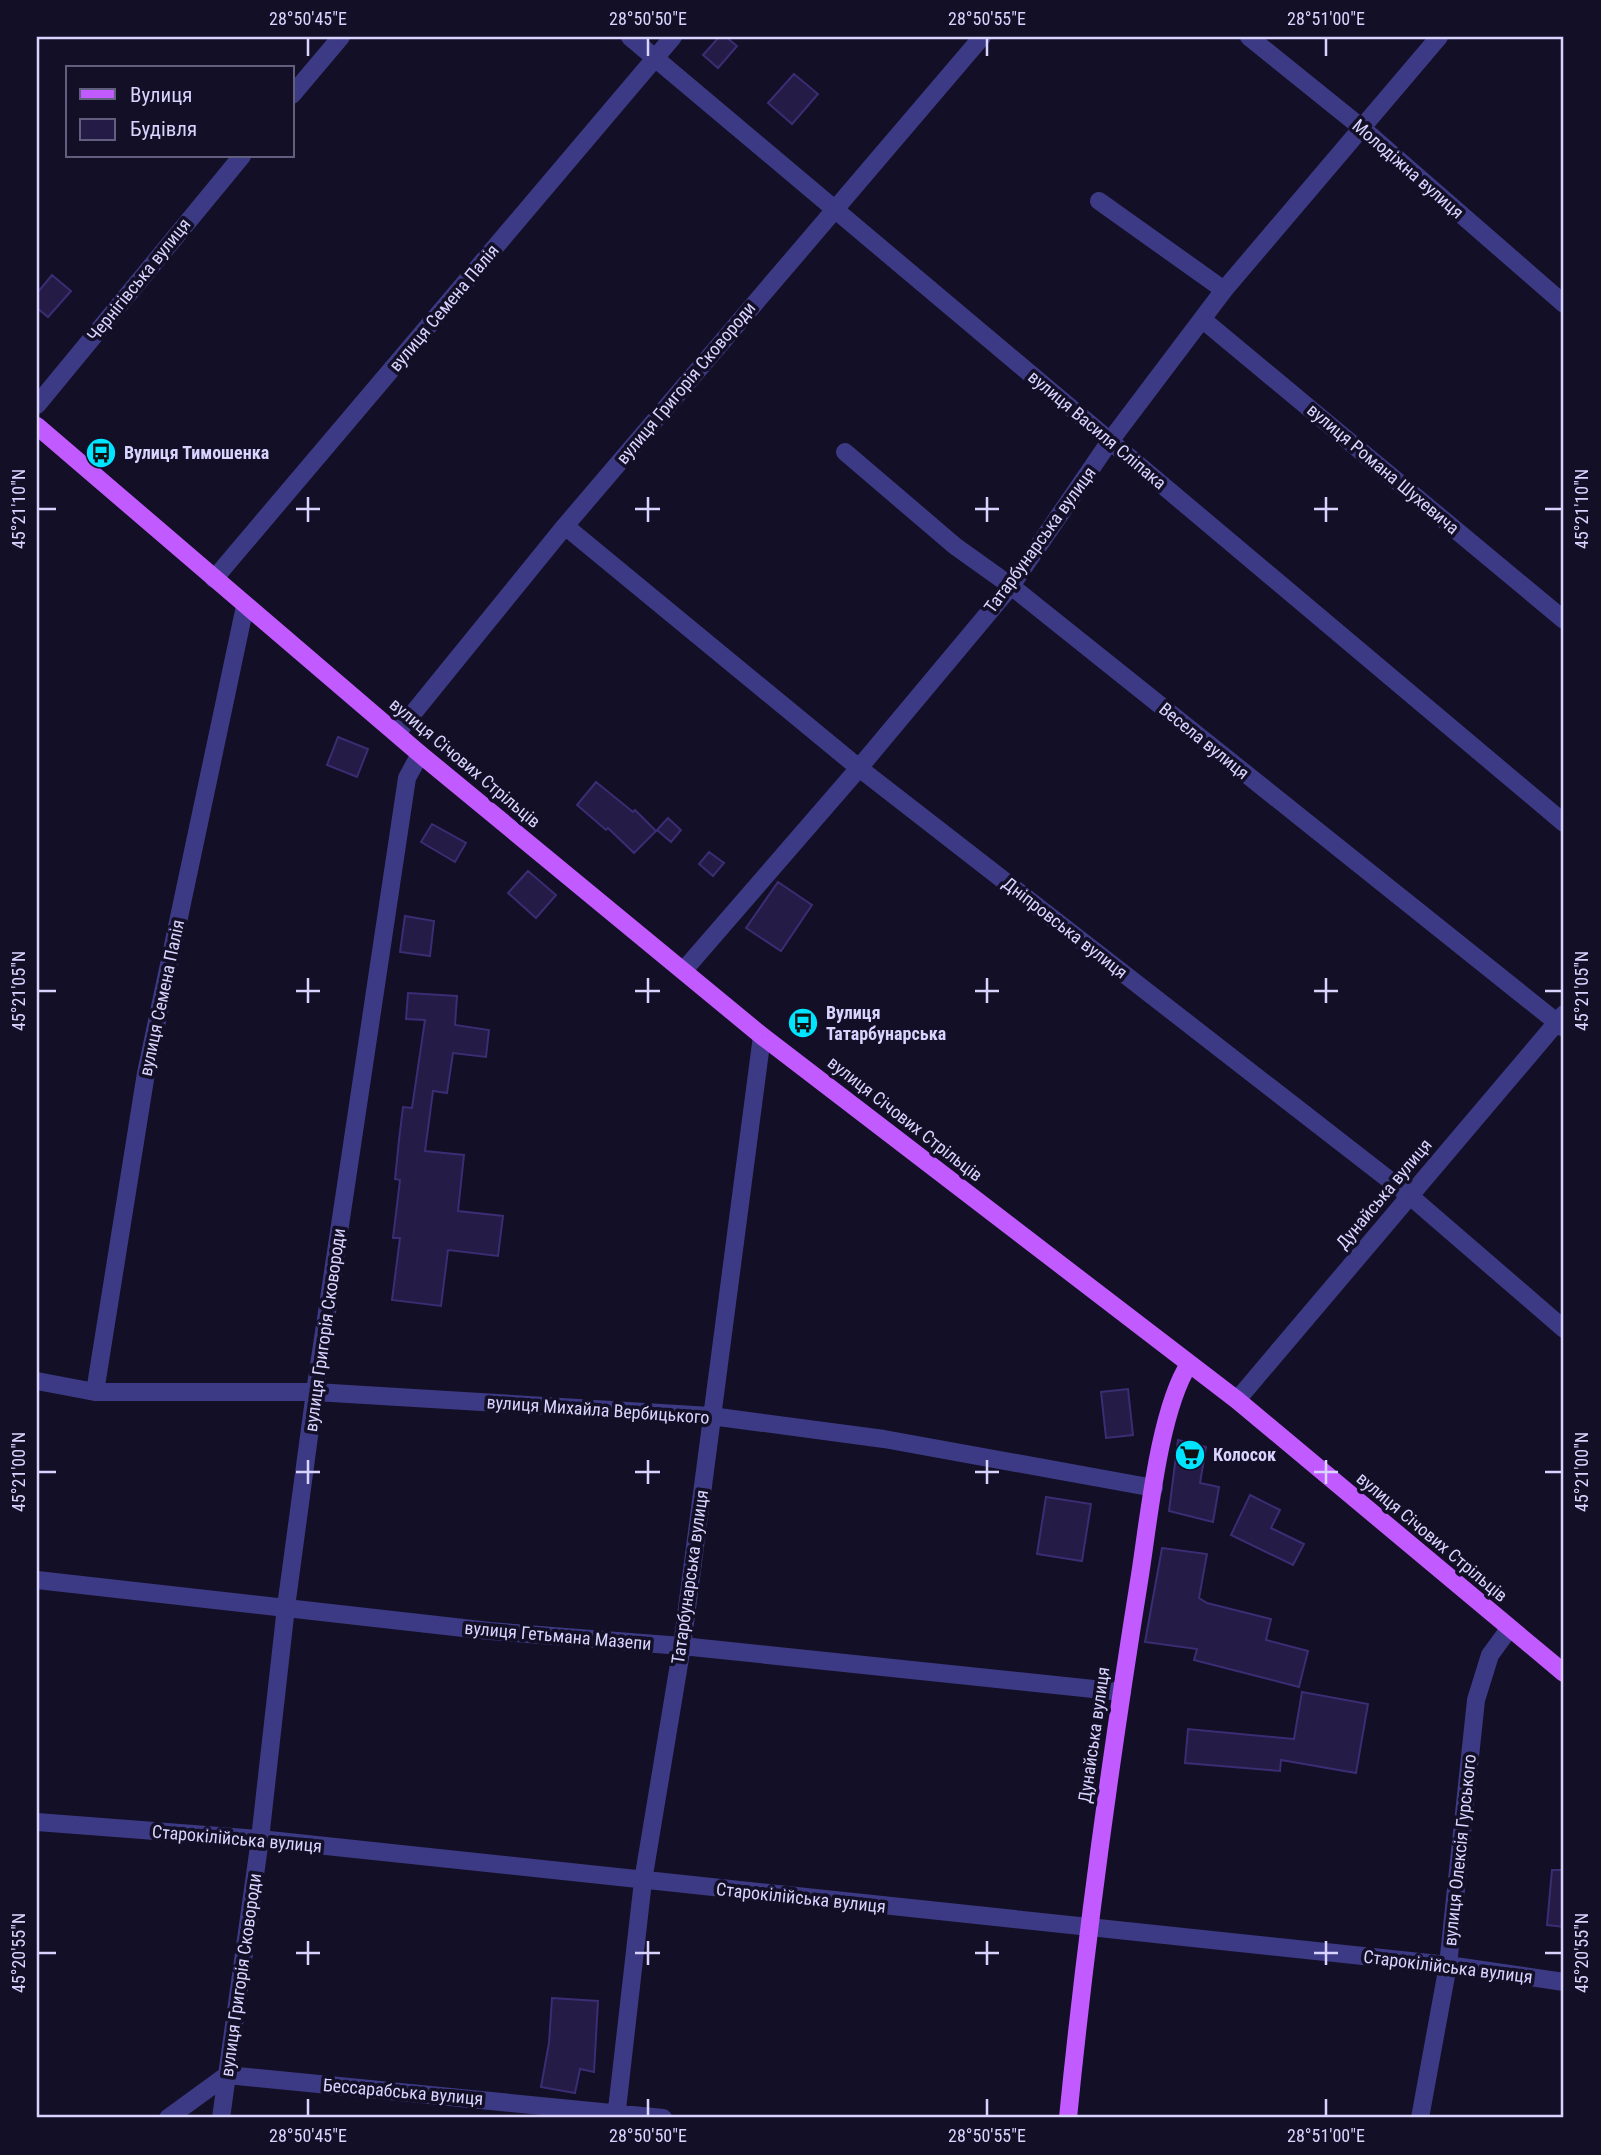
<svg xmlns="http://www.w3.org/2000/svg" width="1601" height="2155" font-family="'Roboto Condensed',sans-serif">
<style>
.building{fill:#241b47;stroke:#3b2d73;stroke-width:2}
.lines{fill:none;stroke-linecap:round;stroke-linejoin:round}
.minor{stroke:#3d3a85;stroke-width:18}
.major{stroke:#c25bff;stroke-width:18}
.ticks{fill:none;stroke:#d9d4ff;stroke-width:2.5}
.labels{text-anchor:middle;stroke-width:7;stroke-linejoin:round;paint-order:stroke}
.street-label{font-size:18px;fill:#d9d4ff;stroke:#130f26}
.poi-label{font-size:18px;font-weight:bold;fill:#d9d4ff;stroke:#130f26;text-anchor:start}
.neatline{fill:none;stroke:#d9d4ff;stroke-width:2.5}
.ticks-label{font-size:18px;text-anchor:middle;fill:#d9d4ff}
</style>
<rect width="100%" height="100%" fill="#130f26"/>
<path class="building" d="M 719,37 L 726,37 L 737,46 L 718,68 L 703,55 Z
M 794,74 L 818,94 L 792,124 L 768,103 Z
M 52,275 L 71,291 L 48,317 L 37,308 L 37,293 Z
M 338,737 L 368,749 L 357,777 L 327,765 Z
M 596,782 L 633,812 L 635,810 L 656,831 L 634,853 L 608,828 L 606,830 L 577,805 Z
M 668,818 L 681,830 L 671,842 L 657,830 Z
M 432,824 L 466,843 L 455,862 L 421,842 Z
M 709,852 L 724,863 L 713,876 L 699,864 Z
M 528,871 L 556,895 L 536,918 L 508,893 Z
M 778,882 L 812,905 L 781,951 L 746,928 Z
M 405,916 L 434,921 L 430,956 L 400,952 Z
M 408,993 L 457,996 L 455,1025 L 489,1030 L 486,1057 L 453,1053 L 447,1093 L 433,1091 L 425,1151 L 464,1155 L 458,1211 L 503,1216 L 498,1256 L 448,1250 L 441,1306 L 392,1300 L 400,1238 L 393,1238 L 400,1180 L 395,1179 L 399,1140 L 403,1107 L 412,1108 L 425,1020 L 406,1019 Z
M 1128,1389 L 1133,1435 L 1106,1438 L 1101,1392 Z
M 1178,1440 L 1206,1447 L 1200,1483 L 1219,1487 L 1213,1522 L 1169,1511 Z
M 1250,1495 L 1280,1510 L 1271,1528 L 1304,1544 L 1293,1565 L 1231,1535 Z
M 1046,1497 L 1091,1504 L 1082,1561 L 1037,1554 Z
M 1162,1548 L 1207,1554 L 1199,1598 L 1207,1603 L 1271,1619 L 1266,1640 L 1308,1651 L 1299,1687 L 1194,1660 L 1197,1649 L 1145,1642 Z
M 1302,1692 L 1368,1704 L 1356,1773 L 1281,1760 L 1280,1771 L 1185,1763 L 1188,1729 L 1294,1739 Z
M 1552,1870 L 1564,1870 L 1564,1927 L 1547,1925 Z
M 552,1998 L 598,2001 L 594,2072 L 580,2069 L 575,2093 L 541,2087 L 549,2043 Z"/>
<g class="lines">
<path class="minor" d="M 630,37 L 1564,823
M 1249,37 L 1362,128 L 1564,304
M 292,95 L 341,37
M 1099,201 L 1224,290
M 1202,319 L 1564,620
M 37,405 L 242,156
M 845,452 L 955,546 L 1011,586 L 1564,1028
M 565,526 L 859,768 L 1410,1196 L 1564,1329
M 214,579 L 673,37
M 397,733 L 565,526 L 982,37
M 684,970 L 859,768 L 1011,586 L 1110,441 L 1224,290 L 1439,37
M 37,1381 L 95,1392 L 315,1392 L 711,1416 L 884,1439 L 1154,1488
M 95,1392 L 146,1073 L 245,606
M 1237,1400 L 1564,1014
M 37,1580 L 490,1631 L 682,1646 L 1122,1692
M 37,1822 L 260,1839 L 1448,1965 L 1564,1982
M 168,2118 L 227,2075 L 663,2118
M 221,2118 L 260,1839 L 286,1607 L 315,1392 L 407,778 L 420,754
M 616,2118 L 643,1881 L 682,1646 L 762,1036
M 1420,2118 L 1448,1965 L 1476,1700 L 1490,1655 L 1509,1629"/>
<path class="major" d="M 37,426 L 420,754 L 762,1036 L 1237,1400 L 1564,1673
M 1068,2118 C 1086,1936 1111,1756 1140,1575 C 1149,1518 1159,1411 1189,1364"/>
</g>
<path class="ticks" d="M 308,38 L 308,56M 648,38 L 648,56M 987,38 L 987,56M 1326,38 L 1326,56M 308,497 L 308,522M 648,497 L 648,522M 987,497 L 987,522M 1326,497 L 1326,522M 38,509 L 56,509M 296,509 L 320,509M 635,509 L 660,509M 975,509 L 999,509M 1314,509 L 1338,509M 1545,509 L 1562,509M 308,978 L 308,1003M 648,978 L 648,1003M 987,978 L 987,1003M 1326,978 L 1326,1003M 38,991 L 56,991M 296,991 L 320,991M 635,991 L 660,991M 975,991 L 999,991M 1314,991 L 1338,991M 1545,991 L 1562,991M 308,1460 L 308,1484M 648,1460 L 648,1484M 987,1460 L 987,1484M 1326,1460 L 1326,1484M 38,1472 L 56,1472M 296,1472 L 320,1472M 635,1472 L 660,1472M 975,1472 L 999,1472M 1314,1472 L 1338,1472M 1545,1472 L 1562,1472M 308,1941 L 308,1965M 648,1941 L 648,1965M 987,1941 L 987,1965M 1326,1941 L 1326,1965M 38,1953 L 56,1953M 296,1953 L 320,1953M 635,1953 L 660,1953M 975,1953 L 999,1953M 1314,1953 L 1338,1953M 1545,1953 L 1562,1953M 308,2099 L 308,2116M 648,2099 L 648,2116M 987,2099 L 987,2116M 1326,2099 L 1326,2116"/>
<defs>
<g id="bus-disc" transform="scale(1.575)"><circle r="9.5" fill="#00e5ff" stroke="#130f26"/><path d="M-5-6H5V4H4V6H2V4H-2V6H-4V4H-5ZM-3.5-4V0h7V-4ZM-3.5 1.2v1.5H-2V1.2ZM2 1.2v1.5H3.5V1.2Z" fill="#111"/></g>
<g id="supermarket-disc" transform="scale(1.575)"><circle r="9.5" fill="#00e5ff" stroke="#130f26"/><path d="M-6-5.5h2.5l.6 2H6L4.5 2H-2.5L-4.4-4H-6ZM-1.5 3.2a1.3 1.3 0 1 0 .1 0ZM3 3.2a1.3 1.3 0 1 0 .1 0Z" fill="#111"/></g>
</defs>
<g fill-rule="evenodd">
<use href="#bus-disc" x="101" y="453"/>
<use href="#bus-disc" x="803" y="1023"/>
<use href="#supermarket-disc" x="1190" y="1455"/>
</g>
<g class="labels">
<g class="street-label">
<text transform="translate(1408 169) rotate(41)" y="6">Молодіжна вулиця</text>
<text transform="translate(139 280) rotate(-51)" y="6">Чернігівська вулиця</text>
<text transform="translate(444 308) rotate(-50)" y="6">вулиця Семена Палія</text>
<text transform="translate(686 383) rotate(-50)" y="6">вулиця Григорія Сковороди</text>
<text transform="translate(1097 430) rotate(40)" y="6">вулиця Василя Сліпака</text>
<text transform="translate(1383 469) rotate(40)" y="6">вулиця Романа Шухевича</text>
<text transform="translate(1040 540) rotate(-54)" y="6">Татарбунарська вулиця</text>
<text transform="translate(1204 741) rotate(39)" y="6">Весела вулиця</text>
<text transform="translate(465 763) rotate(40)" y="6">вулиця Січових Стрільців</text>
<text transform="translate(1065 928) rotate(38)" y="6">Дніпровська вулиця</text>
<text transform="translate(162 998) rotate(-78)" y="6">вулиця Семена Палія</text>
<text transform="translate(905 1119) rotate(38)" y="6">вулиця Січових Стрільців</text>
<text transform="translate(1384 1194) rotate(-50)" y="6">Дунайська вулиця</text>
<text transform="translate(325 1330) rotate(-82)" y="6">вулиця Григорія Сковороди</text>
<text transform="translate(598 1410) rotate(4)" y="6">вулиця Михайла Вербицького</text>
<text transform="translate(1432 1537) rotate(40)" y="6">вулиця Січових Стрільців</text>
<text transform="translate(690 1577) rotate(-82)" y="6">Татарбунарська вулиця</text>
<text transform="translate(558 1636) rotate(5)" y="6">вулиця Гетьмана Мазепи</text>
<text transform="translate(1094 1735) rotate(-82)" y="6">Дунайська вулиця</text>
<text transform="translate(237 1839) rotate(5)" y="6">Старокілійська вулиця</text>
<text transform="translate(1460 1850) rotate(-84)" y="6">вулиця Олексія Гурського</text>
<text transform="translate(801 1898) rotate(6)" y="6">Старокілійська вулиця</text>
<text transform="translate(1448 1967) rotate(7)" y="6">Старокілійська вулиця</text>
<text transform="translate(241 1975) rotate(-82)" y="6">вулиця Григорія Сковороди</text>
<text transform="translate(403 2092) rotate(5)" y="6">Бессарабська вулиця</text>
</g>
<g class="poi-label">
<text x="124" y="459">Вулиця Тимошенка</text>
<text x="826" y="1019">Вулиця<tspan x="826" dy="21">Татарбунарська</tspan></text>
<text x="1213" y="1461">Колосок</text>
</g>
</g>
<rect width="1601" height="2155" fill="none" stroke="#130f26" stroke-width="77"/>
<rect x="66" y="66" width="228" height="91" fill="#130f26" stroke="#625e7d" stroke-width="2"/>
<rect x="80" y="89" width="35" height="10" fill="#c25bff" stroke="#625e7d" stroke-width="2"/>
<text x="130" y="102" font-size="21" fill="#d9d4ff">Вулиця</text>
<rect x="80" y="119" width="35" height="21" fill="#241b47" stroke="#625e7d" stroke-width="2"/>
<text x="130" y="136" font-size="21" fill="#d9d4ff">Будівля</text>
<rect x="38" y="38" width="1524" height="2078" class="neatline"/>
<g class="ticks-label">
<text x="308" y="25">28°50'45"E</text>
<text x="648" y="25">28°50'50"E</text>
<text x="987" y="25">28°50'55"E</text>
<text x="1326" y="25">28°51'00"E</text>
<text transform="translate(19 509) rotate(-90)" y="6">45°21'10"N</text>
<text transform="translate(1582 509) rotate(-90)" y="6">45°21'10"N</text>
<text transform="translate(19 991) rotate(-90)" y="6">45°21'05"N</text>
<text transform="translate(1582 991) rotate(-90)" y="6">45°21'05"N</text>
<text transform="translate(19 1472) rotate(-90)" y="6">45°21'00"N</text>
<text transform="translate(1582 1472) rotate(-90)" y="6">45°21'00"N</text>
<text transform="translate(19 1953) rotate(-90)" y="6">45°20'55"N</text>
<text transform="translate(1582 1953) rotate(-90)" y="6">45°20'55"N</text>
<text x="308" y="2142">28°50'45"E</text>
<text x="648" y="2142">28°50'50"E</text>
<text x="987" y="2142">28°50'55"E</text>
<text x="1326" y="2142">28°51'00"E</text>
</g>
</svg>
